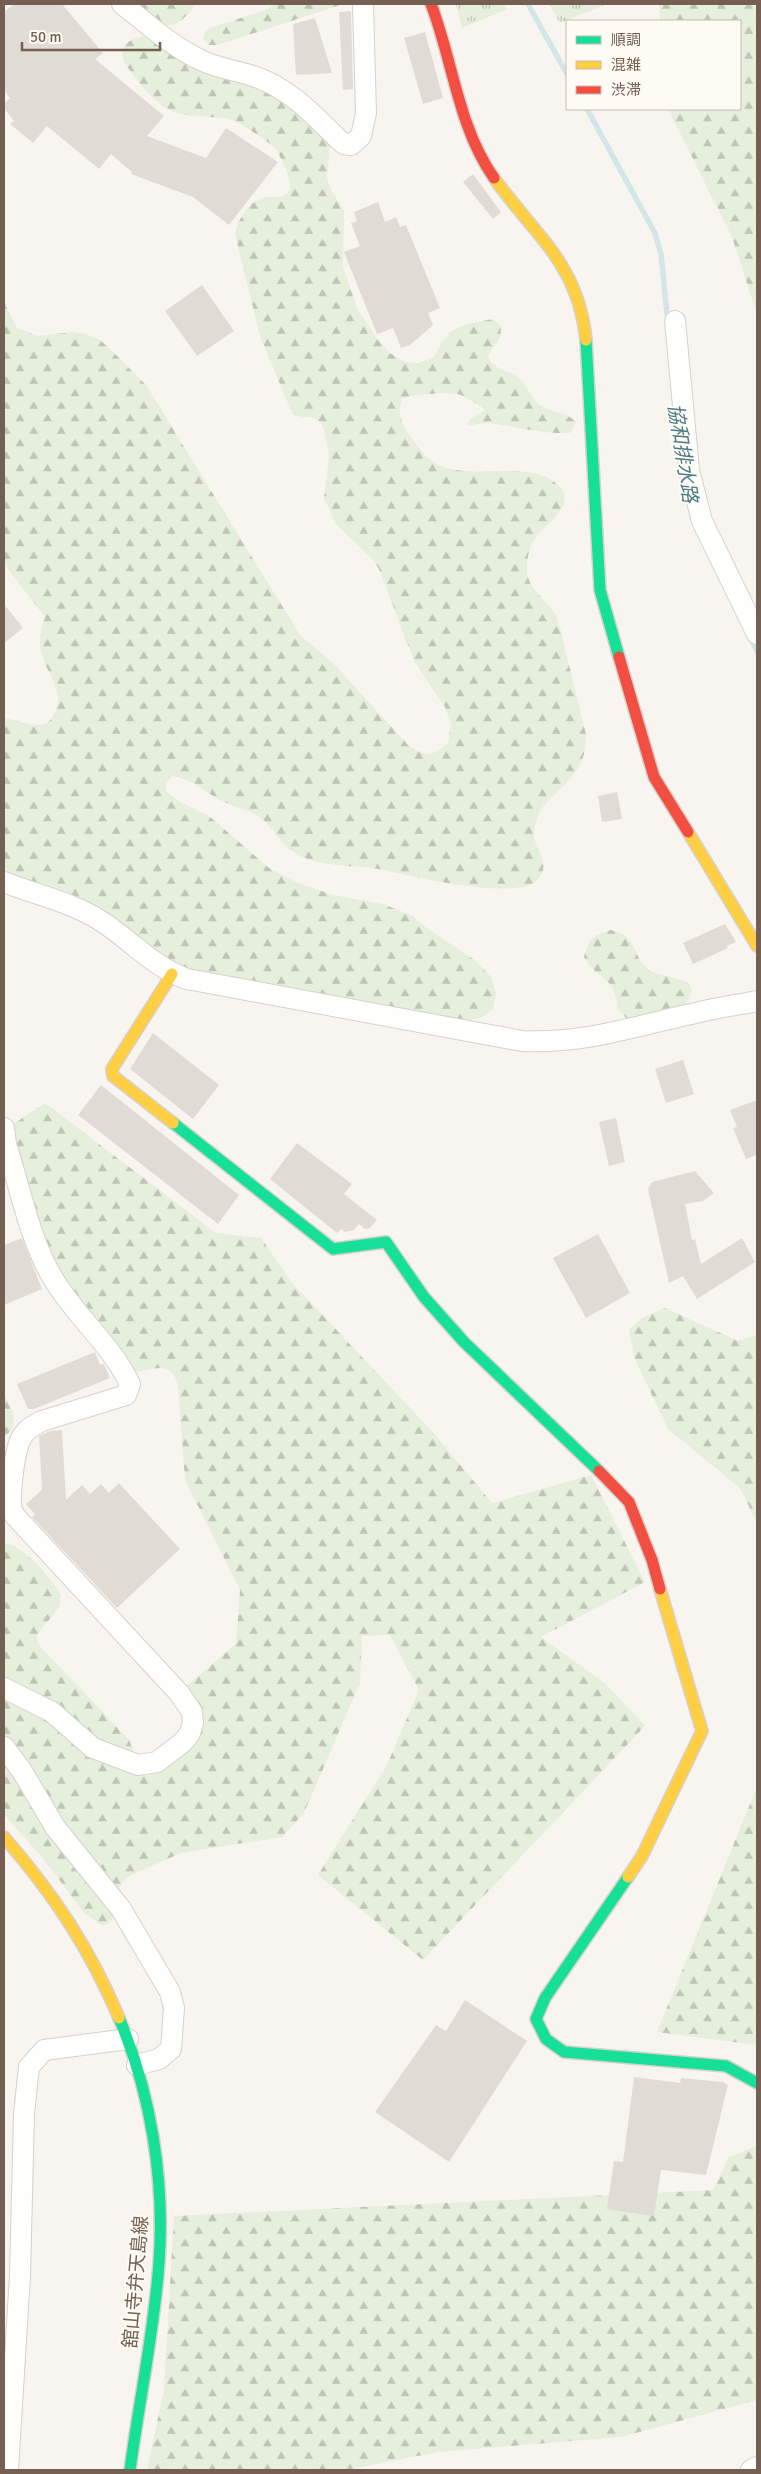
<svg xmlns="http://www.w3.org/2000/svg" width="761" height="2474" font-family="Signika,'Noto Sans JP',sans-serif">
<style>
.grass{fill:url(#grass-tufts)}
.forest{fill:url(#forest-firs)}
.lines{fill:none;stroke-linecap:round;stroke-linejoin:round}
.stream{stroke:#d3e5e7;stroke-width:5.5}
.building{fill:#e1dbd6}
.street-casing{stroke:#d6d1cb;stroke-width:22}
.fast-casing{stroke:#d6d1cb;stroke-width:14}
.slow-casing{stroke:#d6d1cb;stroke-width:14}
.jam-casing{stroke:#d6d1cb;stroke-width:14}
.street{stroke:#fefefd;stroke-width:20}
.fast{stroke:#16e098;stroke-width:11}
.slow{stroke:#ffcf43;stroke-width:11}
.jam{stroke:#f24e42;stroke-width:11}
.labels{text-anchor:middle;stroke-width:4;stroke-linejoin:round;paint-order:stroke}
.street-label{font-size:19px;fill:#745f52;stroke:#fefaf4}
.water-label{font-size:20px;font-style:italic;fill:#4d7a85;stroke:#fefaf4}
</style>
<defs>
<pattern id="grass-tufts" width="24" height="20" patternUnits="userSpaceOnUse" patternTransform="scale(1.25)"><rect width="24" height="20" fill="#e6eedc"/><path d="M3 7l-1-3M5 7V3M7 7l1-3M15 17l-1-3M17 17v-4M19 17l1-3" fill="none" stroke="#bfc4b5"/></pattern>
<pattern id="forest-firs" width="22" height="20" patternUnits="userSpaceOnUse" patternTransform="scale(1.25)"><rect width="22" height="20" fill="#e6eedc"/><path d="M5 1l3.5 6h-7zM16 11l3.5 6h-7z" fill="#bfc4b5"/></pattern>
</defs>
<rect width="100%" height="100%" fill="#f8f5f0"/>
<path class="grass" d="M 456,4 L 504,4 L 507,9 L 462,28 Z
M 549,4 L 607,4 L 560,23 Z"/>
<path class="forest" d="M 133,4 L 196,4 C 171,39 161,24 133,4 Z
M 275,4 L 343,4 L 218,45 L 209,45 L 203,39 L 205,32 L 210,28 L 265,10 Z
M 659,4 L 757,4 L 757,314 L 732,237 L 668,109 L 740,109 L 740,21 L 660,21 Z
M 146,36 L 269,90 L 324,135 L 330,146 L 327,177 L 330,188 L 344,211 L 343,267 L 357,308 L 377,339 L 390,353 L 405,362 L 418,363 L 434,357 L 441,343 L 453,330 L 466,324 L 493,319 L 500,324 C 504,341 493,344 488,357 C 495,372 509,369 519,378 C 528,386 530,399 541,406 C 552,413 568,412 576,422 L 570,433 C 540,434 516,426 487,423 C 480,423 474,426 467,425 C 468,417 479,416 484,410 L 482,407 C 475,404 469,398 461,395 C 451,391 412,394 402,399 C 397,413 401,424 411,437 C 416,443 421,452 427,457 C 461,488 527,455 558,485 C 579,504 545,524 536,537 C 529,546 527,558 527,569 C 526,588 548,601 556,616 C 561,627 563,641 566,653 C 573,680 579,707 586,734 C 587,765 573,776 552,797 C 546,803 539,810 537,818 C 535,824 533,832 534,837 C 537,851 551,865 538,879 C 518,903 409,875 379,869 C 355,865 329,867 305,858 C 282,849 279,834 263,820 C 252,810 236,808 222,801 C 205,792 192,779 172,776 L 166,783 L 166,791 L 178,801 L 209,816 L 269,868 L 296,882 L 333,895 L 383,904 L 413,916 L 424,926 L 476,961 L 491,977 L 496,993 L 493,1009 L 483,1017 L 468,1021 L 189,972 L 4,874 L 4,718 C 15,719 34,728 45,724 C 50,722 53,716 55,712 C 65,689 45,672 41,651 C 38,638 41,628 45,617 L 4,564 L 4,302 L 16,327 L 37,336 L 73,332 L 86,334 L 100,340 L 110,349 L 146,385 L 300,635 L 333,663 L 408,745 C 426,757 432,757 448,743 L 451,724 L 445,707 L 414,661 L 379,569 L 373,560 L 336,524 L 324,498 L 329,457 L 324,428 L 319,421 L 311,417 L 301,418 L 292,413 L 260,336 L 235,234 C 238,220 247,204 261,198 C 270,195 289,201 290,186 C 291,179 279,152 274,147 C 267,141 241,123 232,120 C 215,115 188,119 172,111 C 155,104 136,80 126,65 C 115,48 130,37 146,36 Z
M 611,930 L 625,935 L 634,947 L 640,961 L 649,971 L 688,982 L 692,991 L 687,1002 L 678,1010 L 638,1020 L 626,1018 L 617,1008 C 617,976 596,980 584,957 C 589,938 592,935 611,930 Z
M 45,1103 L 216,1233 L 261,1238 L 293,1284 L 431,1430 L 492,1503 L 591,1475 L 645,1582 L 541,1637 L 606,1684 L 645,1726 L 423,1960 L 318,1875 L 387,1765 L 419,1690 L 390,1635 L 362,1636 L 360,1683 L 304,1813 L 282,1837 L 181,1853 L 131,1875 L 123,1881 L 118,1891 L 115,1915 L 109,1923 L 101,1925 L 84,1913 L 43,1858 L 4,1815 L 4,1543 C 24,1545 51,1578 61,1595 C 60,1615 43,1622 36,1638 L 39,1645 L 129,1740 L 139,1763 L 187,1746 L 183,1689 L 236,1644 L 240,1590 L 185,1480 L 178,1385 C 170,1359 155,1370 135,1372 L 127,1365 L 51,1263 L 9,1127 Z
M 665,1308 L 738,1341 L 757,1335 L 757,1523 L 740,1488 L 668,1429 L 634,1357 L 629,1329 L 644,1317 Z
M 4,1392 L 14,1416 L 13,1428 L 4,1438 Z
M 757,1787 L 757,2045 L 657,2032 Z
M 757,2146 L 757,2400 L 621,2437 L 438,2452 L 346,2470 L 147,2470 L 164,2389 L 174,2216 L 713,2190 L 729,2157 Z"/>
<g class="lines">
<path class="stream" d="M 528,4 L 567,74
M 587,109 L 655,233 L 661,254 L 667,314
M 750,637 L 757,651"/>
</g>
<path class="building" d="M 14,4 L 62,4 L 103,53 L 95,59 L 164,116 L 147,136 L 206,158 L 226,128 L 278,162 L 229,225 L 193,197 L 131,174 L 132,172 L 111,154 L 99,169 L 47,126 L 33,143 L 10,124 L 14,121 L 4,108 L 4,103 L 10,98 L 4,90 L 4,12 Z
M 351,11 L 353,89 L 343,90 L 339,12 Z
M 315,18 L 332,73 L 296,75 L 293,24 Z
M 425,32 L 443,98 L 423,104 L 404,38 Z
M 473,174 L 501,212 L 493,219 L 463,182 Z
M 378,202 L 385,222 L 396,217 L 400,227 L 406,225 L 440,308 L 428,313 L 433,325 L 410,345 L 401,348 L 393,328 L 377,334 L 344,252 L 360,246 L 351,223 L 357,221 L 354,212 Z
M 202,285 L 234,331 L 197,356 L 165,311 Z
M 4,604 L 23,628 L 4,643 Z
M 617,792 L 622,819 L 602,822 L 598,796 Z
M 725,924 L 736,942 L 727,946 L 728,948 L 693,964 L 683,943 Z
M 153,1033 L 219,1085 L 193,1119 L 130,1069 Z
M 683,1060 L 694,1094 L 666,1103 L 655,1069 Z
M 101,1085 L 239,1195 L 218,1224 L 78,1115 Z
M 757,1100 L 757,1155 L 746,1159 L 733,1128 L 737,1127 L 730,1110 Z
M 616,1118 L 625,1162 L 609,1166 L 599,1122 Z
M 297,1143 L 352,1184 L 344,1194 L 377,1220 L 370,1228 L 365,1229 L 359,1224 L 354,1230 L 345,1232 L 342,1229 L 337,1233 L 270,1179 Z
M 695,1171 L 714,1193 L 703,1201 L 685,1204 L 692,1240 L 695,1239 L 701,1264 L 742,1238 L 755,1262 L 697,1299 L 683,1276 L 669,1283 L 648,1189 L 652,1182 Z
M 598,1234 L 630,1293 L 586,1318 L 553,1258 Z
M 22,1238 L 42,1289 L 4,1305 L 4,1245 Z
M 95,1352 L 100,1365 L 104,1364 L 110,1378 L 34,1409 L 28,1409 L 17,1384 Z
M 62,1430 L 66,1500 L 82,1485 L 90,1494 L 101,1484 L 109,1493 L 119,1483 L 180,1549 L 117,1608 L 32,1517 L 35,1514 L 26,1504 L 42,1490 L 39,1436 L 50,1431 Z
M 465,2000 L 527,2041 L 449,2162 L 375,2112 L 436,2025 L 446,2031 Z
M 634,2077 L 680,2083 L 681,2078 L 723,2082 L 728,2085 L 706,2175 L 661,2170 L 654,2216 L 607,2209 L 614,2161 L 623,2162 Z"/>
<g class="lines">
<g class="street-casing">
<path id="street" d="M 122,4 C 148,24 172,47 203,61 C 218,68 234,70 250,75 C 287,86 312,113 338,139 L 344,144 L 351,145 L 361,136 L 366,113 L 363,4
M 675,321 L 689,470 L 702,521 L 757,634
M 4,882 C 36,895 72,902 101,921 C 131,940 153,967 187,979 L 522,1041 C 587,1044 638,1025 700,1012 C 719,1007 738,1005 757,1001
M 4,1128 L 6,1144 C 20,1187 30,1242 54,1280 C 77,1318 110,1343 130,1384 L 126,1395 L 42,1421 C 34,1425 28,1428 23,1435 C 14,1448 10,1492 11,1508 L 15,1516 L 179,1693 L 192,1712 L 193,1723 L 190,1733 L 183,1742 L 157,1762 L 138,1765 L 93,1748 L 52,1712 L 4,1688
M 4,1747 L 22,1771 L 55,1827 L 121,1909 L 170,1992 L 174,2008 L 171,2049 L 159,2059 L 137,2065
M 8,2470 L 20,2276 L 24,2114 L 29,2067 L 44,2050 L 128,2039
M 751,2470 L 757,2467"/>
</g>
<g class="fast-casing">
<path id="fast" d="M 586,340 L 600,590 L 619,657
M 173,1123 L 333,1249 L 386,1242 L 424,1297 L 464,1342 L 599,1471
M 628,1877 L 545,1998 L 536,2019 L 546,2039 L 564,2052 L 726,2066 L 757,2083
M 119,2018 C 151,2093 165,2181 159,2263 C 154,2333 139,2401 130,2470"/>
</g>
<g class="slow-casing">
<path id="slow" d="M 494,178 C 536,237 578,263 586,340
M 688,832 L 757,946
M 172,974 L 112,1069 L 113,1076 L 173,1123
M 4,1837 C 54,1895 89,1947 119,2018
M 628,1877 L 642,1856 L 702,1731 L 660,1589"/>
</g>
<g class="jam-casing">
<path id="jam" d="M 431,4 C 453,61 458,127 494,178
M 619,657 L 654,777 L 688,832
M 599,1471 L 629,1502 L 652,1560 L 660,1589"/>
</g>
<use href="#street" class="street"/>
<use href="#fast" class="fast"/>
<use href="#slow" class="slow"/>
<use href="#jam" class="jam"/>
</g>
<g class="labels">
<g class="street-label">
<text transform="translate(135 2282) rotate(-85)" y="7">舘山寺弁天島線</text>
</g>
<g class="water-label">
<text transform="translate(683 453) rotate(81)" y="7">協和排水路</text>
</g>
</g>
<rect width="761" height="2474" fill="none" stroke="#745f52" stroke-width="10"/>
<rect x="566" y="20" width="175" height="90" fill="#fefaf4" stroke="#c7bcb3"/>
<rect x="576" y="36" width="25" height="8" fill="#16e098" stroke="#c7bcb3"/>
<text x="611" y="45" font-size="15" fill="#745f52">順調</text>
<rect x="576" y="61" width="25" height="8" fill="#ffcf43" stroke="#c7bcb3"/>
<text x="611" y="70" font-size="15" fill="#745f52">混雑</text>
<rect x="576" y="86" width="25" height="8" fill="#f24e42" stroke="#c7bcb3"/>
<text x="611" y="95" font-size="15" fill="#745f52">渋滞</text>
<path d="M22 42v8h138v-8" fill="none" stroke="#745f52" stroke-width="2.5"/>
<text x="30" y="42" font-size="15" fill="#745f52" stroke="#fefaf4" stroke-width="4" paint-order="stroke">50 m</text>
</svg>
